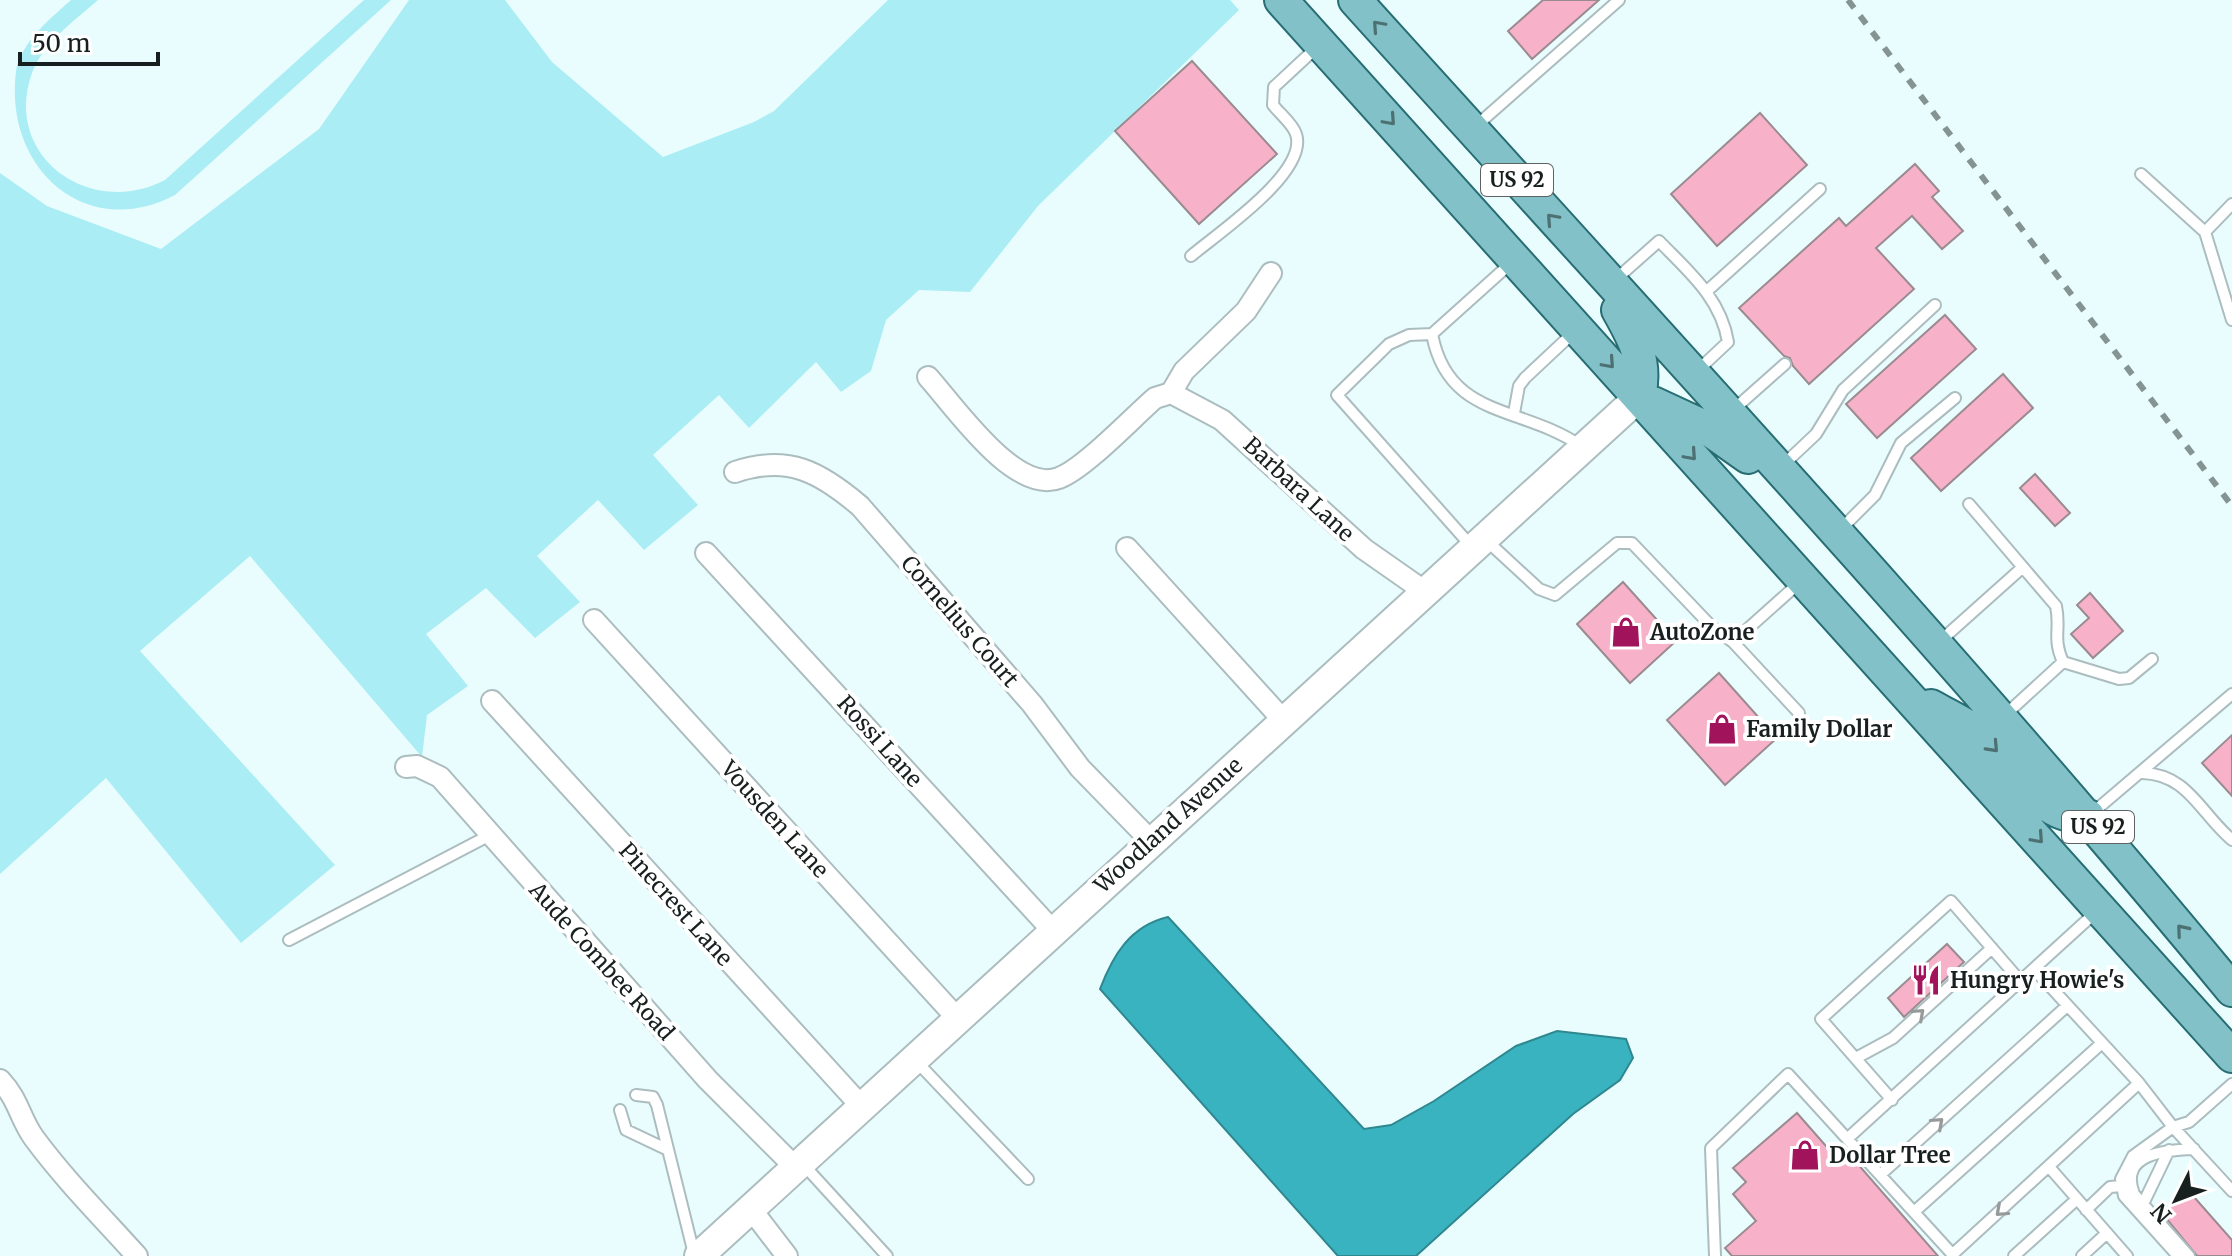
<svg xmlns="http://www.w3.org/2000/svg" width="2232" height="1256" font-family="Merriweather,serif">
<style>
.green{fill:#aaedf4}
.water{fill:#39b3bf;stroke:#2f878f;stroke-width:2}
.building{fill:#f7b2c9;stroke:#9a8b90;stroke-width:2}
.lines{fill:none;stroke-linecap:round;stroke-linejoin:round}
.lane-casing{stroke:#acbdbf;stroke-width:14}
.street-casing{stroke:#acbdbf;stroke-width:24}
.secondary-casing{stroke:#acbdbf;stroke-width:32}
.primary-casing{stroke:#276d74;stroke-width:36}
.lane{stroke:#fff;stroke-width:10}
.street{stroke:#fff;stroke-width:20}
.secondary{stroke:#fff;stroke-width:28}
.primary{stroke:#82c1c7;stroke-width:32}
.rail{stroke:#859393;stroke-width:6;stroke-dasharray:10 10;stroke-linecap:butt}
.oneway{stroke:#4d7073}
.oneway2{stroke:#979a9a}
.labels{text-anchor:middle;stroke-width:8;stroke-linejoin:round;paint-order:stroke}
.shield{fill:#fff;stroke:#5d6262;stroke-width:2}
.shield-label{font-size:20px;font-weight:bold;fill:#181f1f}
.street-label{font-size:22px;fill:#181f1f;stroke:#fff}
.poi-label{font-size:22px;font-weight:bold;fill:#181f1f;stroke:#fff;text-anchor:start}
</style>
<rect width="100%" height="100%" fill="#eafdfe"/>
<path class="green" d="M 71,0 L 98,0 C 74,21 44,42 32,73 C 2,157 91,219 165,180 L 364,0 L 391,0 L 175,195 C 84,243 0,165 17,65 C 27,37 50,19 71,0 Z
M 409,0 L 505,0 L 552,62 L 663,157 L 754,122 L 774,111 L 888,0 L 1230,0 L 1239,10 L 1038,206 L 970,292 L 919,290 L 886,320 L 871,371 L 841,392 L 816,362 L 749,428 L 719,395 L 653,455 L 698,505 L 644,550 L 598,500 L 537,556 L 580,602 L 535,638 L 486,588 L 426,634 L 468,686 L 427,715 L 422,757 L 250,556 L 140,651 L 335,865 L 241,943 L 106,778 L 0,874 L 0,173 L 47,206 L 161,249 L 319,129 Z"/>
<path class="water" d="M 1168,917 L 1364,1129 L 1391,1125 L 1434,1101 L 1516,1046 L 1557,1031 L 1626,1039 L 1633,1058 L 1620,1080 L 1573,1114 L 1416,1256 L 1338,1256 L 1100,989 C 1113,955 1130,926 1168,917 Z"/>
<path class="building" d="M 1543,0 L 1599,0 L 1532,59 L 1508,31 Z
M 1192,61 L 1277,154 L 1199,224 L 1115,131 Z
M 1760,113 L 1807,165 L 1717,246 L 1671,194 Z
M 1915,164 L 1939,191 L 1932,197 L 1963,231 L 1942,249 L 1912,216 L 1876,248 L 1914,289 L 1809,384 L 1793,366 L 1790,358 L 1784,356 L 1739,308 L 1839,218 L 1846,226 Z
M 1945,315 L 1976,349 L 1877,438 L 1846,404 Z
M 2003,374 L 2033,408 L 1941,491 L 1911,458 Z
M 2035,474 L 2070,513 L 2055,526 L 2020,488 Z
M 1623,582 L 1676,641 L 1630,683 L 1577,624 Z
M 2090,593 L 2123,631 L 2093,658 L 2071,634 L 2089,618 L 2077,605 Z
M 1719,673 L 1777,738 L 1725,785 L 1667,720 Z
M 2232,735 L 2232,796 L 2202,763 Z
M 1947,944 L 1964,962 L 1904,1017 L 1888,998 Z
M 1797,1113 L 1840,1162 L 1849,1154 L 1938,1256 L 1732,1256 L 1725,1248 L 1756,1221 L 1733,1194 L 1746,1182 L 1733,1168 Z
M 2187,1189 L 2232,1240 L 2232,1256 L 2197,1256 L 2161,1212 Z"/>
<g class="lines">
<g class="lane-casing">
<path id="lane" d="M 1476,126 L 1619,0
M 2141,174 L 2205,232 L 2232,204
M 2205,232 L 2232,320
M 1191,256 C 1218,233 1309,172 1296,134 C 1293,124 1280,114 1273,105 L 1274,87 L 1316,48
M 1615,280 L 1659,241 C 1688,271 1721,298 1728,342 L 1696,372
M 1707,291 L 1820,189
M 1432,334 C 1448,419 1521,405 1581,446
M 1732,411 L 1785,364
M 1514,413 L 1519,386 L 1525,378 L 1573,333
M 1782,466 L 1816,434 L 1843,390 L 1935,305
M 1969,504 L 2056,606 C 2061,630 2052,637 2063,662 L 2119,679 L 2129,678 L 2152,659
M 1840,530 L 1875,495 L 1901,443 L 1955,398
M 1486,540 L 1539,589 L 1555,595 L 1617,543 L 1632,543 L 1712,627 L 1733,642 L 1799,583
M 1472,547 L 1337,395 L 1389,344 L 1409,335 L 1432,334 L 1511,263
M 1733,642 L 1799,713
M 1938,643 L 2023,567
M 2004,716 L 2063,662
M 2142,773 C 2188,774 2200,813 2232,840
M 2090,815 L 2232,694
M 289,940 L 490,835
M 1856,1058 L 1893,1038 L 1992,948
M 917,1062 L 1028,1179
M 2139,1083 L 2173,1127 L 2189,1122 L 2232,1084
M 636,1095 L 653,1097 L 657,1105 L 694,1254
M 1892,1100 L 1821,1019 L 1951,901 L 2022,983
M 620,1110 L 626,1130 L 666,1149
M 1847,1139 L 2096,912
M 802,1163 L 887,1256
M 2050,1168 L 2127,1256
M 1880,1175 L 2067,1006
M 2143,1204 L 2169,1150
M 2086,1210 L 2110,1187 L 2122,1186
M 1914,1212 L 2102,1043
M 1953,1254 L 2139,1083 L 2035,970
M 1715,1256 L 1711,1148 L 1788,1074 L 1954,1256
M 2014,1256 L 2077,1199
M 2082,1256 L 2107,1233
M 2178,1256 L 2124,1196 L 2121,1179 L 2133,1156 L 2173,1127 L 2232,1191
M 2189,1256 L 2134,1194 C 2118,1153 2167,1150 2194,1149"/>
</g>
<g class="street-casing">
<path id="street" d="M 928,377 C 955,407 1015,495 1059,478 C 1084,469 1133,417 1155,398 L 1171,393 L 1184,371 L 1246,311 L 1271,273
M 1171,393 L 1222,420 L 1364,549 L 1424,591
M 735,472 C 788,454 820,472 860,506 L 1032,704 L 1080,768 L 1151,841
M 1127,548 L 1283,720
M 706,553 L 1052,930
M 594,620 L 957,1018
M 492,701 L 862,1107
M 406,767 L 417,766 L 440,777 L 708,1080 L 795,1167
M 0,1080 C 19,1100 20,1119 34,1138 C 65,1180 102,1217 137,1256
M 751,1209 L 787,1256"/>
</g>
<g class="secondary-casing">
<path id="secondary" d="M 699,1256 L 1639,397"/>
</g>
<g class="primary-casing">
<path id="primary" d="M 1281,0 L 2232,1056
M 1355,0 C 1650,327 1951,650 2232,990
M 1618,310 C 1635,340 1647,362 1639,397
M 1653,403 L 1707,428 L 1748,457
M 1931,706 C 1948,716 1969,725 1984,738 C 2016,766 2039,821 2088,816"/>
</g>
<use href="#lane" class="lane"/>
<use href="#street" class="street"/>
<use href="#secondary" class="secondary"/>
<use href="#primary" class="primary"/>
<path class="rail" d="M 1848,0 L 2232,506"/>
</g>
<defs><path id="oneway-chevron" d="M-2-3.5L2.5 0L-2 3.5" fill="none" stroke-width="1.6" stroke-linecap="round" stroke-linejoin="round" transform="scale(2)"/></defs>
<g class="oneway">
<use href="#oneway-chevron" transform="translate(1378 26) rotate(-132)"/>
<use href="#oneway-chevron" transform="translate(1390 120) rotate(48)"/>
<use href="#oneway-chevron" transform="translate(1552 219) rotate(-132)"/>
<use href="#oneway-chevron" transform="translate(1609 363) rotate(48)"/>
<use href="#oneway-chevron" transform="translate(1691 455) rotate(48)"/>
<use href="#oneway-chevron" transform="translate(1993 747) rotate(47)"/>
<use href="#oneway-chevron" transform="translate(2038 838) rotate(48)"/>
<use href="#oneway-chevron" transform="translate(2182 930) rotate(-130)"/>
</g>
<g class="oneway2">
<use href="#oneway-chevron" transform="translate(1919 1014) rotate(-42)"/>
<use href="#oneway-chevron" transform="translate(1938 1123) rotate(-42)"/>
<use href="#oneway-chevron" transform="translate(2001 1211) rotate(138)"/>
</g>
<defs>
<g id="shop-bare" transform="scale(2.4)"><path d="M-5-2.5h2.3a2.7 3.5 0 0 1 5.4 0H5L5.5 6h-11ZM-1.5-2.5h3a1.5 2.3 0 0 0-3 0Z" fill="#a1135b" stroke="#fff" stroke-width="2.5" paint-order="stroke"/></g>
<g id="restaurant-bare" transform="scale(2.4)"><path d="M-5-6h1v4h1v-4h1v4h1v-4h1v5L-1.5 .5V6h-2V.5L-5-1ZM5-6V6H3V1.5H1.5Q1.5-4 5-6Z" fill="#a1135b" stroke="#fff" stroke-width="2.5" paint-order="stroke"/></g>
</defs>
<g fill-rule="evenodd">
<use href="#shop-bare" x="1626" y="632"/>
<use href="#shop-bare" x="1722" y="729"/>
<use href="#restaurant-bare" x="1926" y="980"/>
<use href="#shop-bare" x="1805" y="1155"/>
</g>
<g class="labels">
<g class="shield">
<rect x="1481" y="164" width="72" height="32" rx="6"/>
<rect x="2062" y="811" width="72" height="32" rx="6"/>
</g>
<g class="shield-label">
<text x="1517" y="187">US 92</text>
<text x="2098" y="834">US 92</text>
</g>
<g class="street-label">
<text transform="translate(1299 489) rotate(43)" y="8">Barbara Lane</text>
<text transform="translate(960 621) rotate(49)" y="8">Cornelius Court</text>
<text transform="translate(880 741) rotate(48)" y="8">Rossi Lane</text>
<text transform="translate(775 819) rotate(48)" y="8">Vousden Lane</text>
<text transform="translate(1168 825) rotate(-42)" y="8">Woodland Avenue</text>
<text transform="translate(676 904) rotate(48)" y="8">Pinecrest Lane</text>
<text transform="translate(602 961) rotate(48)" y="8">Aude Combee Road</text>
</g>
<g class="poi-label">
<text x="1650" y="640">AutoZone</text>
<text x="1746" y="737">Family Dollar</text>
<text x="1950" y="988">Hungry Howie's</text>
<text x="1829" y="1163">Dollar Tree</text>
</g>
</g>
<g transform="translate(2176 1200) rotate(228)" stroke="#ffffff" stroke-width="6" paint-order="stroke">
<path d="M0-6L14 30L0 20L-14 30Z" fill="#181f1f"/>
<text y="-12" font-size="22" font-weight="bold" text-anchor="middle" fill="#181f1f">N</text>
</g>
<path d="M20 52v12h138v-12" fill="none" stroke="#181f1f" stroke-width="4"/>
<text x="32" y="52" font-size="24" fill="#181f1f" stroke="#ffffff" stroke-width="6" paint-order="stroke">50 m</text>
</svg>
